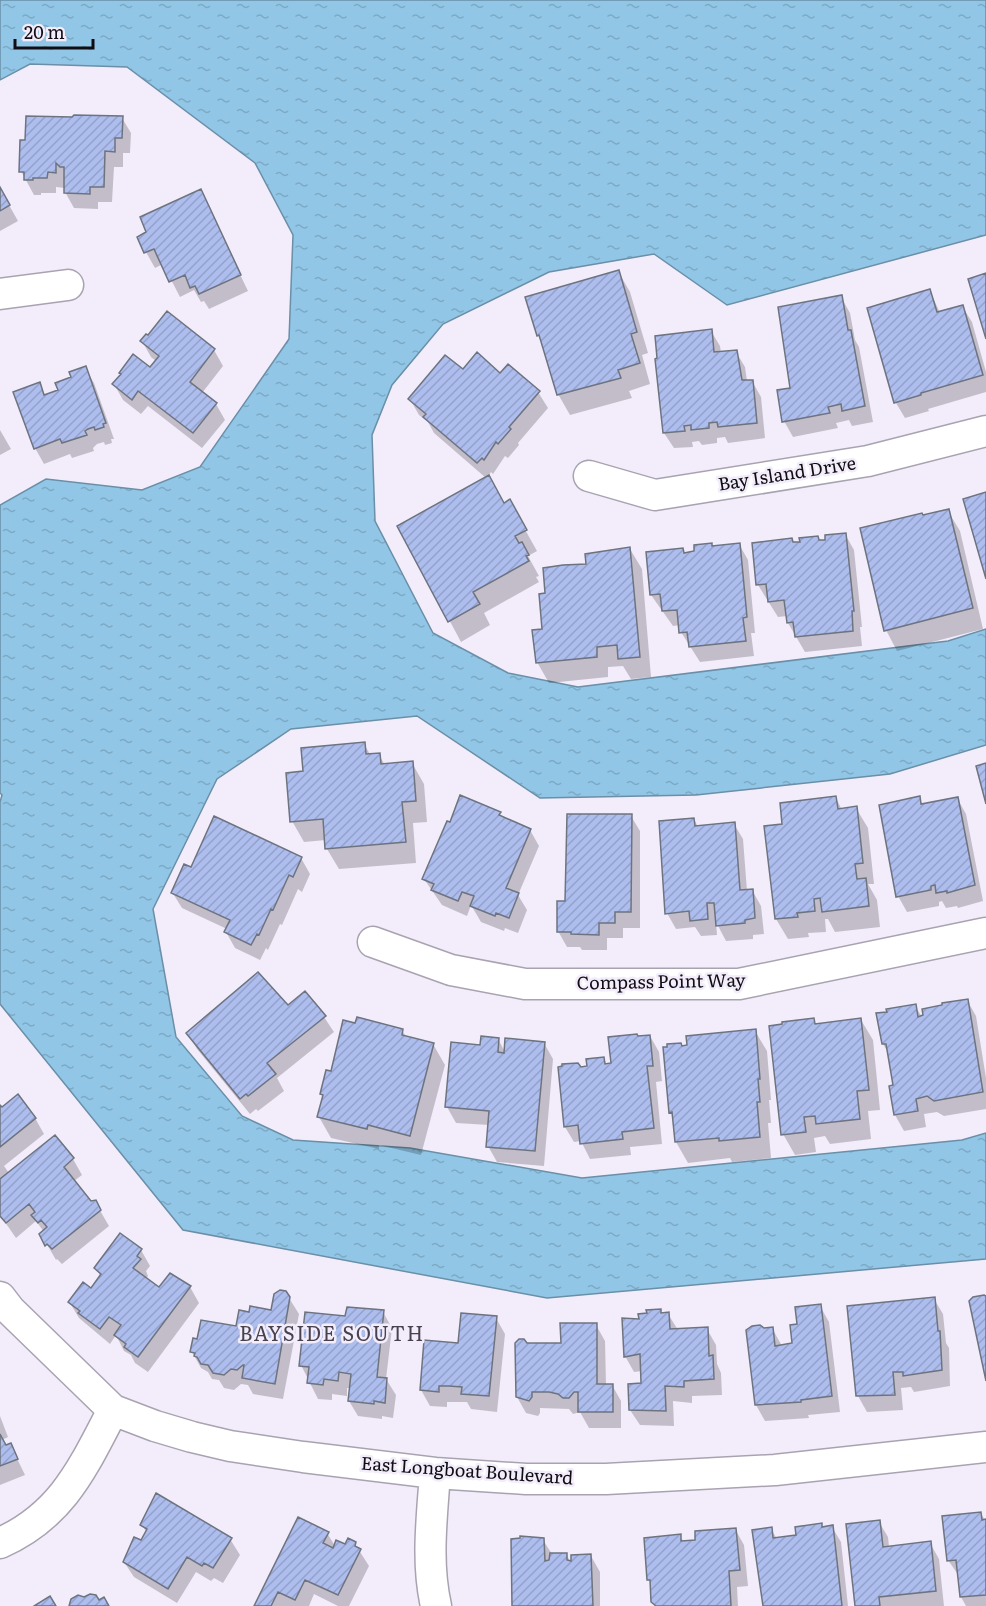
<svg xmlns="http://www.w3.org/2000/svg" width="986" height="1606" font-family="Literata,serif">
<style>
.water{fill:url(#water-ripples);stroke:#6a8fa7;stroke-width:1.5}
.shadow{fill:#0003}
.building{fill:url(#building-hatch);stroke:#6e7380;stroke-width:1.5}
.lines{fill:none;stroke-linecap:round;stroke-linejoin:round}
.minor-casing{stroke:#a9a3b1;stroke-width:33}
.minor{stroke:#fff;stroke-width:30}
.labels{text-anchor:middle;stroke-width:5;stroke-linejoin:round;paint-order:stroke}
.street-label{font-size:18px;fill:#100e13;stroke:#f3edfb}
.neighbourhood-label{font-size:20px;letter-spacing:1.5px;fill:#47424e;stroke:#f3edfb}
</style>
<defs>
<pattern id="water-ripples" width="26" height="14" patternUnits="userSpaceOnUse" patternTransform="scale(1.5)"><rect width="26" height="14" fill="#91c6e6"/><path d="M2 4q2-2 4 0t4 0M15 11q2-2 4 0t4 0" fill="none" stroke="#7ca9c4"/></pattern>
<pattern id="building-hatch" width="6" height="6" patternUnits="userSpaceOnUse" patternTransform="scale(1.5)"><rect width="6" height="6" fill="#adbdee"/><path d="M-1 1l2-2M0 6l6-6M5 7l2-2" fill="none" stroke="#94a1cb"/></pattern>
</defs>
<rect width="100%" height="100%" fill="#f3edfb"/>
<path class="water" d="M 0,0 L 986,0 L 986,235 L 727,305 L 654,254 L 549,272 L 443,324 L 392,385 L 372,435 L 375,521 L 433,633 L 508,673 L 578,687 L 948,641 L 986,629 L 986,745 L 890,774 L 696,795 L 540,798 L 417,716 L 291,729 L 217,779 L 153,909 L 176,1037 L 242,1116 L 293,1140 L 410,1148 L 582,1178 L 962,1140 L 986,1133 L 986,1259 L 547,1298 L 183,1230 L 0,1004 L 0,802 L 2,795 L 0,793 L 0,505 L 46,479 L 142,490 L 200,467 L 289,339 L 293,235 L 255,163 L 127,67 L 30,64 L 0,80 Z"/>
<path class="shadow" d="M 122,118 L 131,133 L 130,153 L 123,153 L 123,167 L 114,167 L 112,202 L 98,202 L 98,209 L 74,208 L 65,192 L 65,188 L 56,187 L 56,193 L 41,193 L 41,195 L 34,195 L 21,171 Z
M 0,189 L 18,221 L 0,231 Z
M 200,191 L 248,291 L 209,309 L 204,301 L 201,302 L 194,290 L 180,297 L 163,264 L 155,268 L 146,252 Z
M 618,271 L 630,292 L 648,353 L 642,355 L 650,384 L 629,391 L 632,398 L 570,415 L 558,394 L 544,345 L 538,335 Z
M 930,291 L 940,313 L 962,306 L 972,322 L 986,372 L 986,392 L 928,409 L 929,411 L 905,418 L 896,403 L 869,309 Z
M 841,297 L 850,313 L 855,340 L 859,347 L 873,422 L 852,426 L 849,420 L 836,423 L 838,428 L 793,437 L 784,421 L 791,389 Z
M 167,313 L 214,350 L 223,366 L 202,393 L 216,404 L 225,420 L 202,448 L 148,406 L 141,414 L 123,400 L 114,384 L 150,369 L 156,361 L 151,357 L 142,341 L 149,338 Z
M 711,331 L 720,346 L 721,353 L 736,352 L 745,367 L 747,381 L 752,381 L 761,397 L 765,438 L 728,443 L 725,437 L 717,438 L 717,443 L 702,445 L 699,441 L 692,442 L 693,447 L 674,448 L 664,433 Z
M 85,368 L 94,383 L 114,439 L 111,439 L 112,443 L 105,445 L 104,442 L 97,444 L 93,448 L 94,451 L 72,458 L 70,454 L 44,464 L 35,448 L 39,384 L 46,396 L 60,390 Z
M 463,372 L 501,375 L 538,392 L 548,408 L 518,443 L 519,445 L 508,458 L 505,456 L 493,474 L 491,472 L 488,477 L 504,504 L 509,501 L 537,551 L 528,556 L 539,576 L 536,577 L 539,582 L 484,613 L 490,625 L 461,642 L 399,526 L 486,478 L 434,433 L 428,422 L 419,415 L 410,399 Z
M 0,430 L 11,449 L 0,455 Z
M 948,511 L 960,531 L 983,629 L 897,651 L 886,630 L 923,517 Z
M 845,534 L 854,550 L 862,627 L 860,627 L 862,646 L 805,652 L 788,623 L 787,616 L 778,617 L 758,585 L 754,544 L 820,542 Z
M 739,544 L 748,560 L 755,633 L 751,633 L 754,656 L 700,662 L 681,632 L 680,625 L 673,626 L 651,595 L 682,550 L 685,554 L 696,552 L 695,547 Z
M 630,549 L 642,569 L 651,677 L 631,679 L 623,666 L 608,667 L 608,677 L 549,683 L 537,662 L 547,595 Z
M 364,744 L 371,756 L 379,755 L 385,765 L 412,763 L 424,784 L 427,822 L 413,823 L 416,863 L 339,869 L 327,849 L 326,840 L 304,842 L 292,821 L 305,773 Z
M 836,798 L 842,810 L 856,808 L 868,828 L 874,884 L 868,884 L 877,900 L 880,927 L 835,932 L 828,919 L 825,919 L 826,932 L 808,933 L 809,937 L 788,939 L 776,919 L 784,825 Z
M 919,798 L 923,805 L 957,798 L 966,814 L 983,901 L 958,908 L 957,906 L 946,908 L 942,901 L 939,902 L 939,906 L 907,912 L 898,896 Z
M 500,814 L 503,818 L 530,830 L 539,846 L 518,895 L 527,910 L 518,933 L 505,928 L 504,931 L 481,922 L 471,905 L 467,916 L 442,905 L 424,879 Z
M 631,816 L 640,831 L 640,928 L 623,928 L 623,938 L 607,938 L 607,950 L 582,950 L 580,947 L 567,947 L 558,931 L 566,903 Z
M 694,819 L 698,827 L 734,824 L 743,839 L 747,891 L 752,890 L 761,906 L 764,934 L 753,935 L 753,939 L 726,941 L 716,922 L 717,935 L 701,936 L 695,927 L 676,929 L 667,913 Z
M 301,858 L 310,874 L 302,892 L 298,889 L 282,925 L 280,924 L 268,950 L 266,948 L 260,960 L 235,948 L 226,932 L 227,929 L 182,908 L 172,892 L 191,869 Z
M 967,1000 L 976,1016 L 986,1078 L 986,1109 L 944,1116 L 937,1112 L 924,1114 L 926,1127 L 904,1131 L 895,1115 L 891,1087 L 895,1086 L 889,1054 L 883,1044 L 915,1006 L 922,1017 Z
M 287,1008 L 324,1017 L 334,1032 L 277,1078 L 284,1091 L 258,1111 L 256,1109 L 250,1114 L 197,1049 L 188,1033 Z
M 813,1020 L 816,1025 L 861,1020 L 873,1040 L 880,1110 L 868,1111 L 871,1139 L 830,1144 L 825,1136 L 814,1138 L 816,1152 L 795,1155 L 783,1134 Z
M 402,1030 L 406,1037 L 433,1044 L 445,1065 L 421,1155 L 379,1145 L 379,1149 L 331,1138 L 319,1117 L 324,1097 L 322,1093 L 332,1073 Z
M 755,1031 L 767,1051 L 771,1100 L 769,1100 L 771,1123 L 768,1123 L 771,1158 L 732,1162 L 730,1158 L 688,1163 L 676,1142 L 674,1118 L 671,1112 L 682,1047 Z
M 650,1036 L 659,1052 L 662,1081 L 656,1082 L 662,1144 L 630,1147 L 631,1155 L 590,1159 L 581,1141 L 574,1142 L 565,1127 L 581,1069 L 604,1059 L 607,1065 L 613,1064 L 638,1038 Z
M 498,1039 L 505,1052 L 544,1043 L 553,1059 L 544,1166 L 497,1162 L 488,1146 L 489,1125 L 456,1123 L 447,1107 L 482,1047 Z
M 0,1108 L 35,1118 L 44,1134 L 4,1166 L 9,1173 L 54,1137 L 73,1159 L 82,1175 L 74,1181 L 91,1203 L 95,1202 L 109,1226 L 62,1264 L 57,1259 L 56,1260 L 41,1234 L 44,1232 L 36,1221 L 16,1238 L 0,1215 Z
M 141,1250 L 150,1266 L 146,1271 L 148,1276 L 146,1279 L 160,1289 L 190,1287 L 199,1303 L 148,1372 L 135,1363 L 131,1355 L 124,1351 L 116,1335 L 110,1344 L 79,1318 L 70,1303 L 91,1290 L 101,1277 L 95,1268 Z
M 289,1298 L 299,1314 L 283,1399 L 253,1394 L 248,1385 L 241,1384 L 234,1390 L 224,1388 L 219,1380 L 212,1379 L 208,1372 L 201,1368 L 192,1352 L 199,1340 L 237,1328 L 250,1314 L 272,1312 Z
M 934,1299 L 943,1314 L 946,1343 L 949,1348 L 950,1386 L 914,1392 L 911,1387 L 901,1388 L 903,1410 L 867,1412 L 858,1396 Z
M 820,1306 L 829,1322 L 840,1412 L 808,1415 L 809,1418 L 765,1421 L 756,1405 L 763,1329 L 772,1328 L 782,1346 L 793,1345 L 798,1325 Z
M 383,1312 L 392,1328 L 386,1379 L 396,1395 L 393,1418 L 382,1416 L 382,1419 L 358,1416 L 349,1401 L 351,1388 L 347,1388 L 347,1396 L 332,1394 L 332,1400 L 318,1399 L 301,1365 L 347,1318 Z
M 662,1314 L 668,1314 L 678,1330 L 707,1329 L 716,1345 L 717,1364 L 721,1373 L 722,1395 L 692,1396 L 692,1403 L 673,1401 L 674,1426 L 640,1425 L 630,1410 L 642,1385 L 642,1371 L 634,1372 L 625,1356 L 640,1321 Z
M 496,1318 L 505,1334 L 497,1412 L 471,1409 L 467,1402 L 447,1402 L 447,1407 L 430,1406 L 421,1390 L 460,1344 Z
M 596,1325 L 605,1341 L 606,1385 L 612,1385 L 621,1401 L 621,1428 L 589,1428 L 580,1412 L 573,1414 L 569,1409 L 540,1408 L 540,1413 L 538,1416 L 526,1413 L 517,1397 L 527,1344 L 562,1344 Z
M 0,1416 L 8,1437 L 2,1440 L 5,1447 L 10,1444 L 25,1475 L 0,1485 Z
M 980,1513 L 986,1521 L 986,1606 L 966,1606 L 961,1597 L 959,1576 L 948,1560 Z
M 879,1522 L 888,1537 L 889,1547 L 930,1543 L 939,1559 L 944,1606 L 856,1606 Z
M 142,1525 L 230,1539 L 240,1555 L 223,1583 L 214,1578 L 211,1581 L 196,1572 L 177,1603 L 134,1577 L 124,1562 L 147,1533 Z
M 832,1527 L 841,1542 L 848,1606 L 764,1606 L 771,1529 L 777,1539 L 798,1536 Z
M 735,1529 L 744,1545 L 748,1586 L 737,1587 L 738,1606 L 656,1606 L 653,1601 L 652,1585 L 649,1580 L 680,1536 L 684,1542 L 697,1541 Z
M 327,1533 L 335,1546 L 345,1546 L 355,1544 L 369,1566 L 349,1606 L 338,1606 L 314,1594 L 309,1606 L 256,1606 Z
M 543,1540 L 552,1554 L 566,1554 L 573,1566 L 591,1556 L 600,1572 L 600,1606 L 514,1606 Z"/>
<path class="building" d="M 74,115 L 123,116 L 122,138 L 115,138 L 115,152 L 105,151 L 104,187 L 90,187 L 90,194 L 64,193 L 64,167 L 60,167 L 56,163 L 56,173 L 48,172 L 47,178 L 33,178 L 33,180 L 24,180 L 24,172 L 19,172 L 20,140 L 25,140 L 26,116 L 72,117 Z
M 0,187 L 10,205 L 0,211 Z
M 201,189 L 241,275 L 199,294 L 195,286 L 190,288 L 185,275 L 169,282 L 154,249 L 144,253 L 137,237 L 146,232 L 140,217 Z
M 619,270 L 637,332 L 631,334 L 640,363 L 618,370 L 621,378 L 557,395 L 539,335 L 537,336 L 525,297 Z
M 986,273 L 986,339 L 968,279 Z
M 930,289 L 937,312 L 963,305 L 983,375 L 921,393 L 921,395 L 894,403 L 867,308 Z
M 842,295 L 848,330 L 851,330 L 865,406 L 842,411 L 841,404 L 828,407 L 830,413 L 782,422 L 777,390 L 790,388 L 778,307 Z
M 167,311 L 215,349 L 190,382 L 217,403 L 193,433 L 138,391 L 132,400 L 112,384 L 121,374 L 119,373 L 133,354 L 150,367 L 159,356 L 140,341 L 146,334 L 148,335 Z
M 712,329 L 714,352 L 737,350 L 742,380 L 753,380 L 757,423 L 718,427 L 717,422 L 709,423 L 709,428 L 691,430 L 691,425 L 684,426 L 685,431 L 663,433 L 655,359 L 657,358 L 655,336 Z
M 477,352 L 500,373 L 508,364 L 540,391 L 509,427 L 511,429 L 498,444 L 496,442 L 484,460 L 482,458 L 477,463 L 423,417 L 426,414 L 408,399 L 445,355 L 463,369 Z
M 86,366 L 106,423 L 103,424 L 104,427 L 95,430 L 94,427 L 88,429 L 85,431 L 87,435 L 62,443 L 60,439 L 34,449 L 13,392 L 40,382 L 44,395 L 58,390 L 55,383 L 71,377 L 69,372 Z
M 489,475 L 504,503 L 510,499 L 527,530 L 515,536 L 519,543 L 522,542 L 529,555 L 526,556 L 529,561 L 473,592 L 480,604 L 448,622 L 397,526 Z
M 986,492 L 986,579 L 963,499 Z
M 949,509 L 973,608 L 884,631 L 860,528 L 922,513 L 923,515 Z
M 846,533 L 854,611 L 852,611 L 853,631 L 795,637 L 793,622 L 787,623 L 784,600 L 768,602 L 766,584 L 756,585 L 752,543 L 792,538 L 793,542 L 800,542 L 799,538 L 818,536 L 819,540 L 825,540 L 825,535 Z
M 712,543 L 712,546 L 740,543 L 747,617 L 743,618 L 746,641 L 689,647 L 687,632 L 679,633 L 677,610 L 662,611 L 660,594 L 650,595 L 646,552 L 683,548 L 684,553 L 694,551 L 694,545 Z
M 630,547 L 640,657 L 618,659 L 617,645 L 597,647 L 597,657 L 536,663 L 532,630 L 542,629 L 539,594 L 545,593 L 543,568 L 563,565 L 586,564 L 585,554 Z
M 365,742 L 366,754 L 380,753 L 381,764 L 413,761 L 416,801 L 402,802 L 406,842 L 325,849 L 323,819 L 290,822 L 286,773 L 303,771 L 301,748 Z
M 986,763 L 986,804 L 976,766 Z
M 460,795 L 501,812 L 499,815 L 531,829 L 506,888 L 519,893 L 509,918 L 496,913 L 495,916 L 470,906 L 474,896 L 462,892 L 458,901 L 431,890 L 434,884 L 422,879 L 447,821 L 450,822 Z
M 836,796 L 838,809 L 857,806 L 863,863 L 855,864 L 857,879 L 866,878 L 869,906 L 822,912 L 820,898 L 814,899 L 815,911 L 797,913 L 798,917 L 775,919 L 764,826 L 782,824 L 780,803 Z
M 920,796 L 921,804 L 958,797 L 975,885 L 947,893 L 947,891 L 936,893 L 935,885 L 931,886 L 931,890 L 896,897 L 879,805 Z
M 567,814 L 632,814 L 631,912 L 615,912 L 615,923 L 599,923 L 599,935 L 571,934 L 571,932 L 557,932 L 557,901 L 565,901 Z
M 214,816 L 302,857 L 293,877 L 289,875 L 273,910 L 271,909 L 259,935 L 257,934 L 251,945 L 224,932 L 230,920 L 171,893 L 184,864 L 191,867 Z
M 694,818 L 695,826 L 735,822 L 740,890 L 753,889 L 755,918 L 745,920 L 745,923 L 716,926 L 714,903 L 707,903 L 708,919 L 690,921 L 689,911 L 665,914 L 659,821 Z
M 258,972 L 288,1005 L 305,991 L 326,1016 L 267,1063 L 276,1074 L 248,1096 L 246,1094 L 240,1099 L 186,1033 Z
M 968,999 L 983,1092 L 934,1101 L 927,1096 L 916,1099 L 918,1111 L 894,1115 L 889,1086 L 893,1085 L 886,1044 L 882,1044 L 876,1013 L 887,1012 L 886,1009 L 916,1004 L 918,1017 L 923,1015 L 922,1009 L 942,1005 L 942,1003 Z
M 357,1017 L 403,1029 L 402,1035 L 434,1043 L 410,1136 L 368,1125 L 367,1129 L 317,1117 L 323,1095 L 320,1094 L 326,1070 L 331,1071 L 343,1020 L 355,1023 Z
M 814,1018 L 815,1024 L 861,1018 L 869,1090 L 857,1091 L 860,1119 L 816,1124 L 815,1116 L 804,1117 L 806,1132 L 781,1135 L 769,1026 L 782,1024 L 782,1022 Z
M 756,1029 L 760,1079 L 758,1079 L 760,1102 L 757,1102 L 760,1137 L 719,1141 L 719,1138 L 675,1142 L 672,1112 L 669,1113 L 663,1047 L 667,1047 L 667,1044 L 681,1043 L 682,1046 L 687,1045 L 686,1036 Z
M 637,1034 L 638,1036 L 650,1035 L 653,1066 L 647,1066 L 654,1128 L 622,1132 L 623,1139 L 580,1144 L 578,1125 L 564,1127 L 558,1067 L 562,1066 L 562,1064 L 578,1063 L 581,1067 L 587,1066 L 586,1059 L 604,1057 L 605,1064 L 611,1063 L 608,1037 Z
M 481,1036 L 499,1038 L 498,1052 L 504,1053 L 505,1038 L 545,1042 L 535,1151 L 486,1147 L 489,1111 L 445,1107 L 451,1042 L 480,1045 Z
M 18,1094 L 36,1118 L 0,1147 L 0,1105 L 2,1107 Z
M 55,1135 L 74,1158 L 64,1167 L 91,1201 L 96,1200 L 101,1210 L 52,1249 L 47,1244 L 45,1246 L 39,1234 L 47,1227 L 41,1220 L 38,1223 L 31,1215 L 35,1212 L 29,1204 L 6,1223 L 0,1216 L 0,1179 Z
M 120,1233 L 142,1249 L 137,1256 L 141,1259 L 133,1268 L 159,1287 L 170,1273 L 191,1286 L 138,1357 L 124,1347 L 126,1344 L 114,1335 L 121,1325 L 109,1317 L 100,1329 L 78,1313 L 80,1311 L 68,1302 L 83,1282 L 91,1288 L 101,1274 L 94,1268 Z
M 280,1290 L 286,1291 L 290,1297 L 275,1384 L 242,1378 L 244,1365 L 243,1365 L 237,1370 L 231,1369 L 224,1375 L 213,1373 L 208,1365 L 201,1364 L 197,1357 L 194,1356 L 195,1353 L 190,1352 L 193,1338 L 197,1339 L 201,1320 L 236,1326 L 239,1310 L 249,1312 L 250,1306 L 271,1310 L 274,1294 Z
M 984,1295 L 986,1296 L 986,1381 L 969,1301 L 973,1297 Z
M 935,1297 L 938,1331 L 940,1331 L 942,1370 L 903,1376 L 903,1372 L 893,1372 L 895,1395 L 856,1396 L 847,1306 Z
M 821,1304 L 832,1396 L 801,1400 L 801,1402 L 755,1405 L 746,1330 L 752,1326 L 760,1325 L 764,1328 L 773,1327 L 775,1346 L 792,1343 L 790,1325 L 797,1324 L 795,1307 Z
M 347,1307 L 384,1310 L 377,1377 L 387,1378 L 385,1403 L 374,1401 L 374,1404 L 348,1401 L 351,1374 L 339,1372 L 338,1381 L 324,1379 L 323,1385 L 307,1383 L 309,1367 L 299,1366 L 305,1312 L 345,1316 Z
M 661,1309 L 661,1313 L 669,1312 L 670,1329 L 708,1327 L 709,1356 L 713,1355 L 714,1379 L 684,1381 L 684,1387 L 665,1386 L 666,1411 L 629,1410 L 628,1384 L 641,1383 L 640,1354 L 624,1357 L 622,1318 L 639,1319 L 638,1314 L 647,1313 L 646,1310 Z
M 461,1313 L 497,1316 L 489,1396 L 461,1394 L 462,1387 L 449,1386 L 439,1386 L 439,1392 L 420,1390 L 424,1340 L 458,1343 Z
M 560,1323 L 597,1323 L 597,1384 L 613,1384 L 613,1412 L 578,1412 L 578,1392 L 574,1392 L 569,1398 L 563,1398 L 558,1394 L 549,1392 L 532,1392 L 532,1397 L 529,1401 L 516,1397 L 515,1343 L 519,1339 L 524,1339 L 527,1343 L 561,1343 Z
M 0,1434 L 6,1445 L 11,1443 L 18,1459 L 0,1466 Z
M 156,1493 L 232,1538 L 213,1568 L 204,1563 L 202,1566 L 187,1557 L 168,1589 L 123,1562 L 134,1537 L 141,1540 L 147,1529 L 140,1525 Z
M 981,1512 L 982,1520 L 986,1519 L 986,1595 L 960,1597 L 956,1560 L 947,1561 L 942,1516 Z
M 298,1517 L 329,1532 L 323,1543 L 333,1548 L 336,1540 L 345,1544 L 348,1538 L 356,1542 L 355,1546 L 361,1549 L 338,1595 L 305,1580 L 295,1600 L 278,1592 L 271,1606 L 254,1606 Z
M 880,1520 L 883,1547 L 931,1541 L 936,1591 L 879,1597 L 880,1606 L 855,1606 L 846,1524 Z
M 822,1523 L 822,1527 L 833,1525 L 842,1606 L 763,1606 L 752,1530 L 772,1527 L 773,1538 L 796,1535 L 795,1527 Z
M 736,1528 L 740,1570 L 729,1571 L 731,1606 L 656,1606 L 651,1602 L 650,1580 L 647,1580 L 644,1538 L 681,1534 L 681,1541 L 695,1540 L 695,1531 Z
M 520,1536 L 544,1538 L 545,1561 L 549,1560 L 550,1553 L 567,1553 L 567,1560 L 571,1561 L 571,1555 L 591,1554 L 593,1606 L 512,1606 L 511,1539 L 520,1538 Z
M 90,1594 L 96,1595 L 99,1600 L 104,1597 L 109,1606 L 69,1606 L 71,1599 L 78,1595 L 84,1597 Z
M 50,1596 L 56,1606 L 34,1606 Z"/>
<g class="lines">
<g class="minor-casing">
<path id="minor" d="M 0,294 L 68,285
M 589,476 L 655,495 L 868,461 L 986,431
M 373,942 L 451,970 L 525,984 L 739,984 L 986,933
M 0,1297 L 10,1310 L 113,1410 L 155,1426 L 192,1437 L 230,1446 L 303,1457 L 435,1473 L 526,1479 L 606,1479 L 775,1470 L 986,1447
M 435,1473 C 432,1517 426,1562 436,1606
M 0,1543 C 63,1515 83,1467 113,1410"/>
</g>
<use href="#minor" class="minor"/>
</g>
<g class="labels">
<g class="street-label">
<text transform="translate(787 474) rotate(-9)" y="6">Bay Island Drive</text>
<text transform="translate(661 982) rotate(-1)" y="6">Compass Point Way</text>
<text transform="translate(467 1471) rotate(4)" y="6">East Longboat Boulevard</text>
</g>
<g class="neighbourhood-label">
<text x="332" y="1341">BAYSIDE SOUTH</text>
</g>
</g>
<path d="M15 39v9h78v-9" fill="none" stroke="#100e13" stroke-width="3"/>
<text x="24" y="39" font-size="18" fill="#100e13" stroke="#f3edfb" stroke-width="4.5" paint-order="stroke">20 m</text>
</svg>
